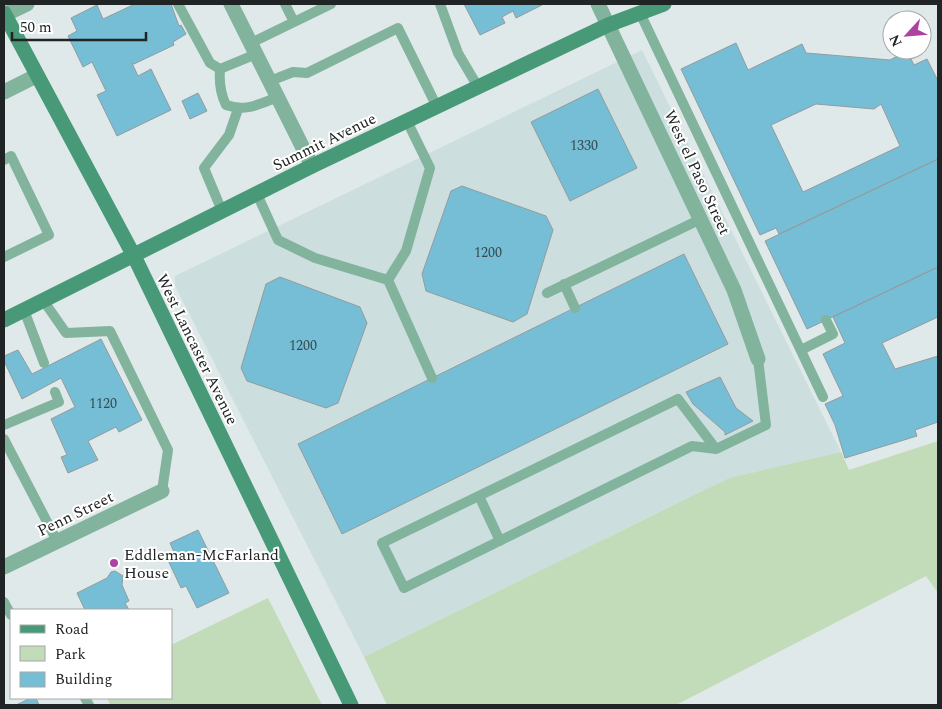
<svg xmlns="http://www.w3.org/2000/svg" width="942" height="709" font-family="Spectral,serif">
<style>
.built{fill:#ccdfde}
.green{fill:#c2dbb8}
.building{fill:#76bed6;stroke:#939b9e;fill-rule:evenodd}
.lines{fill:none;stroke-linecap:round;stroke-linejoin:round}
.service{stroke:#81b39d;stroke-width:10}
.minor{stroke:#81b39d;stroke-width:15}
.secondary{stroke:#479978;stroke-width:15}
.poi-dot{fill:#af42a1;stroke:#fff;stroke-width:2}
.labels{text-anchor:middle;stroke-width:4;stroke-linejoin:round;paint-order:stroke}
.number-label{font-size:14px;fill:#364a50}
.street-label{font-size:16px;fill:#212424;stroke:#fff}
.poi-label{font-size:16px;fill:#212424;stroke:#fff;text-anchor:start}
</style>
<rect width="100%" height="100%" fill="#e0e9e9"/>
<path class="built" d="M 642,50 L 841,452 L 729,478 L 364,657 L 175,286 L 175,276 Z"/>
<path class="green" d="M 938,441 L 938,593 L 926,576 L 676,705 L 387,705 L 364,657 L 729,478 L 841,452 L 849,470 Z
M 268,598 L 322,705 L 110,705 L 107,698 L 171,698 L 171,645 Z"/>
<path class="building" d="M 135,4 L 171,4 L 179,26 L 181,25 L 186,34 L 173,42 L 174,45 L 134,64 L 132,63 L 138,76 L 151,69 L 171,110 L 117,136 L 97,95 L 106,91 L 92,62 L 83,67 L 68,36 L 77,31 L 71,18 L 97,5 L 103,19 Z
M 464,4 L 541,4 L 542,5 L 516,18 L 513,11 L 502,17 L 505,23 L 480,35 Z
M 736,43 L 748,70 L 802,44 L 806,53 L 890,60 L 907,51 L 914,65 L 927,59 L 938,81 L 938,159 L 779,234 L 776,228 L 760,235 L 681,69 ZM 816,104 L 874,109 L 881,104 L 900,146 L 803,192 L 771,125 Z
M 598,89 L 637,168 L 570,201 L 531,122 Z
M 198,93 L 207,111 L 190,119 L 182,101 Z
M 938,159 L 938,267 L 807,329 L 765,241 Z
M 462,186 L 546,216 L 553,230 L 527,314 L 513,322 L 426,291 L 422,274 L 451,191 Z
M 684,254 L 728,344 L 342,534 L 298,444 Z
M 938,267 L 938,317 L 882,343 L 895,369 L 938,356 L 938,422 L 915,430 L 917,436 L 845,458 L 835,425 L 825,404 L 843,396 L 823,354 L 845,343 L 833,317 Z
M 280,277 L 360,307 L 367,323 L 338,403 L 326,408 L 247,381 L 241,368 L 266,284 Z
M 101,339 L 142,420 L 119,432 L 116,427 L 88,441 L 98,460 L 68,473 L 61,457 L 67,455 L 51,419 L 75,407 L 61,378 L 22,399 L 4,361 L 4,356 L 18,350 L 32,374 Z
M 720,377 L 736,408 L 753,421 L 725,435 L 725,432 L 693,404 L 686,392 Z
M 198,530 L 229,593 L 197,608 L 186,586 L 181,588 L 166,556 L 174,552 L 170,543 Z
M 115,571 L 123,576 L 122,585 L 129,601 L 125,603 L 129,610 L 85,610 L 77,593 L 107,578 L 111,572 Z
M 31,698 L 36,698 L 39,705 L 16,705 Z"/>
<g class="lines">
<path class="service" d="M 178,4 L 210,63 L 220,69 L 256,54
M 285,4 L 294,22
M 440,4 L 458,53 L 478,87
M 640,13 L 823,397
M 251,43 L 331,4
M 220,69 C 219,82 220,93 226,105 C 246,112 259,104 278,97
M 270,81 L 293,72 L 307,73 L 398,28 L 437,107
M 4,160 L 11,156 L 49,235 L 4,257
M 257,194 L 278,240 L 315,258 L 388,280 L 406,251 L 430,168 L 407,121
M 222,211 L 204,168 L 229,135 L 238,109
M 388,280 L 432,378
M 564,284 L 575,308
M 547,293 L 701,219
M 43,300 L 66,333 L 110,331 L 168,450 L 162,491
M 24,310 L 44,363
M 801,350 L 833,334 L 826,320
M 4,425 L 59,402 L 55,392
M 4,439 L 57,541
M 716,449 L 678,399 L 382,543 L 404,588 L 692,446 L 716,449 L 766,425 L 758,359
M 479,496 L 500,541
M 4,602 L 11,615
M 85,698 L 89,705"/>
<path class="minor" d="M 231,4 L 312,166
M 598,4 L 734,290 L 758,359
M 4,15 L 27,4
M 4,92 L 36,76
M 4,567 L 162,491"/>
<path class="secondary" d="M 4,13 L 134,256 L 351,705
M 4,320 L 312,166 L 608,25 L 664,4"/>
</g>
<circle class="poi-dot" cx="114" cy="563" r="5"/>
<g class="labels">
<g class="number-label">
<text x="584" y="150">1330</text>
<text x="488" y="257">1200</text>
<text x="303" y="350">1200</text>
<text x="103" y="408">1120</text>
</g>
<g class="street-label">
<text transform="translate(324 141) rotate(-26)" y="6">Summit Avenue</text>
<text transform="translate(698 172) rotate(65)" y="6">West el Paso Street</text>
<text transform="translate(198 349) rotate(64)" y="6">West Lancaster Avenue</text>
<text transform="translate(75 513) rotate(-26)" y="6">Penn Street</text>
</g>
<g class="poi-label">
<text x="124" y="560">Eddleman-McFarland<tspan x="124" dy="18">House</tspan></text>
</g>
</g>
<rect width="942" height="709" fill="none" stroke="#212424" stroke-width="10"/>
<rect x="10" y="609" width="162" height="90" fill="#ffffff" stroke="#a6a7a7"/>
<rect x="20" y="625" width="25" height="8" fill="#479978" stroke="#a6a7a7"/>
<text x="55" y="634" font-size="15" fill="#212424">Road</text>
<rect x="20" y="646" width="25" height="15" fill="#c2dbb8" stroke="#a6a7a7"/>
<text x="55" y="659" font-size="15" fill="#212424">Park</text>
<rect x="20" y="672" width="25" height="15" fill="#76bed6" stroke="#a6a7a7"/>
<text x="55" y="684" font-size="15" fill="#212424">Building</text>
<g transform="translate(907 35) rotate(244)"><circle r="24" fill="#ffffff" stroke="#a6a7a7"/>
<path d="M0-4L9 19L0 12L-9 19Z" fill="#af42a1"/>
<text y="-8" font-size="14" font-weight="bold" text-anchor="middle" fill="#212424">N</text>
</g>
<path d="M12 32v8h134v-8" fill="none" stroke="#212424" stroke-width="2.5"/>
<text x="20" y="32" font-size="15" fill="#212424" stroke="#ffffff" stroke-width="4" paint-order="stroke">50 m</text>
</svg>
